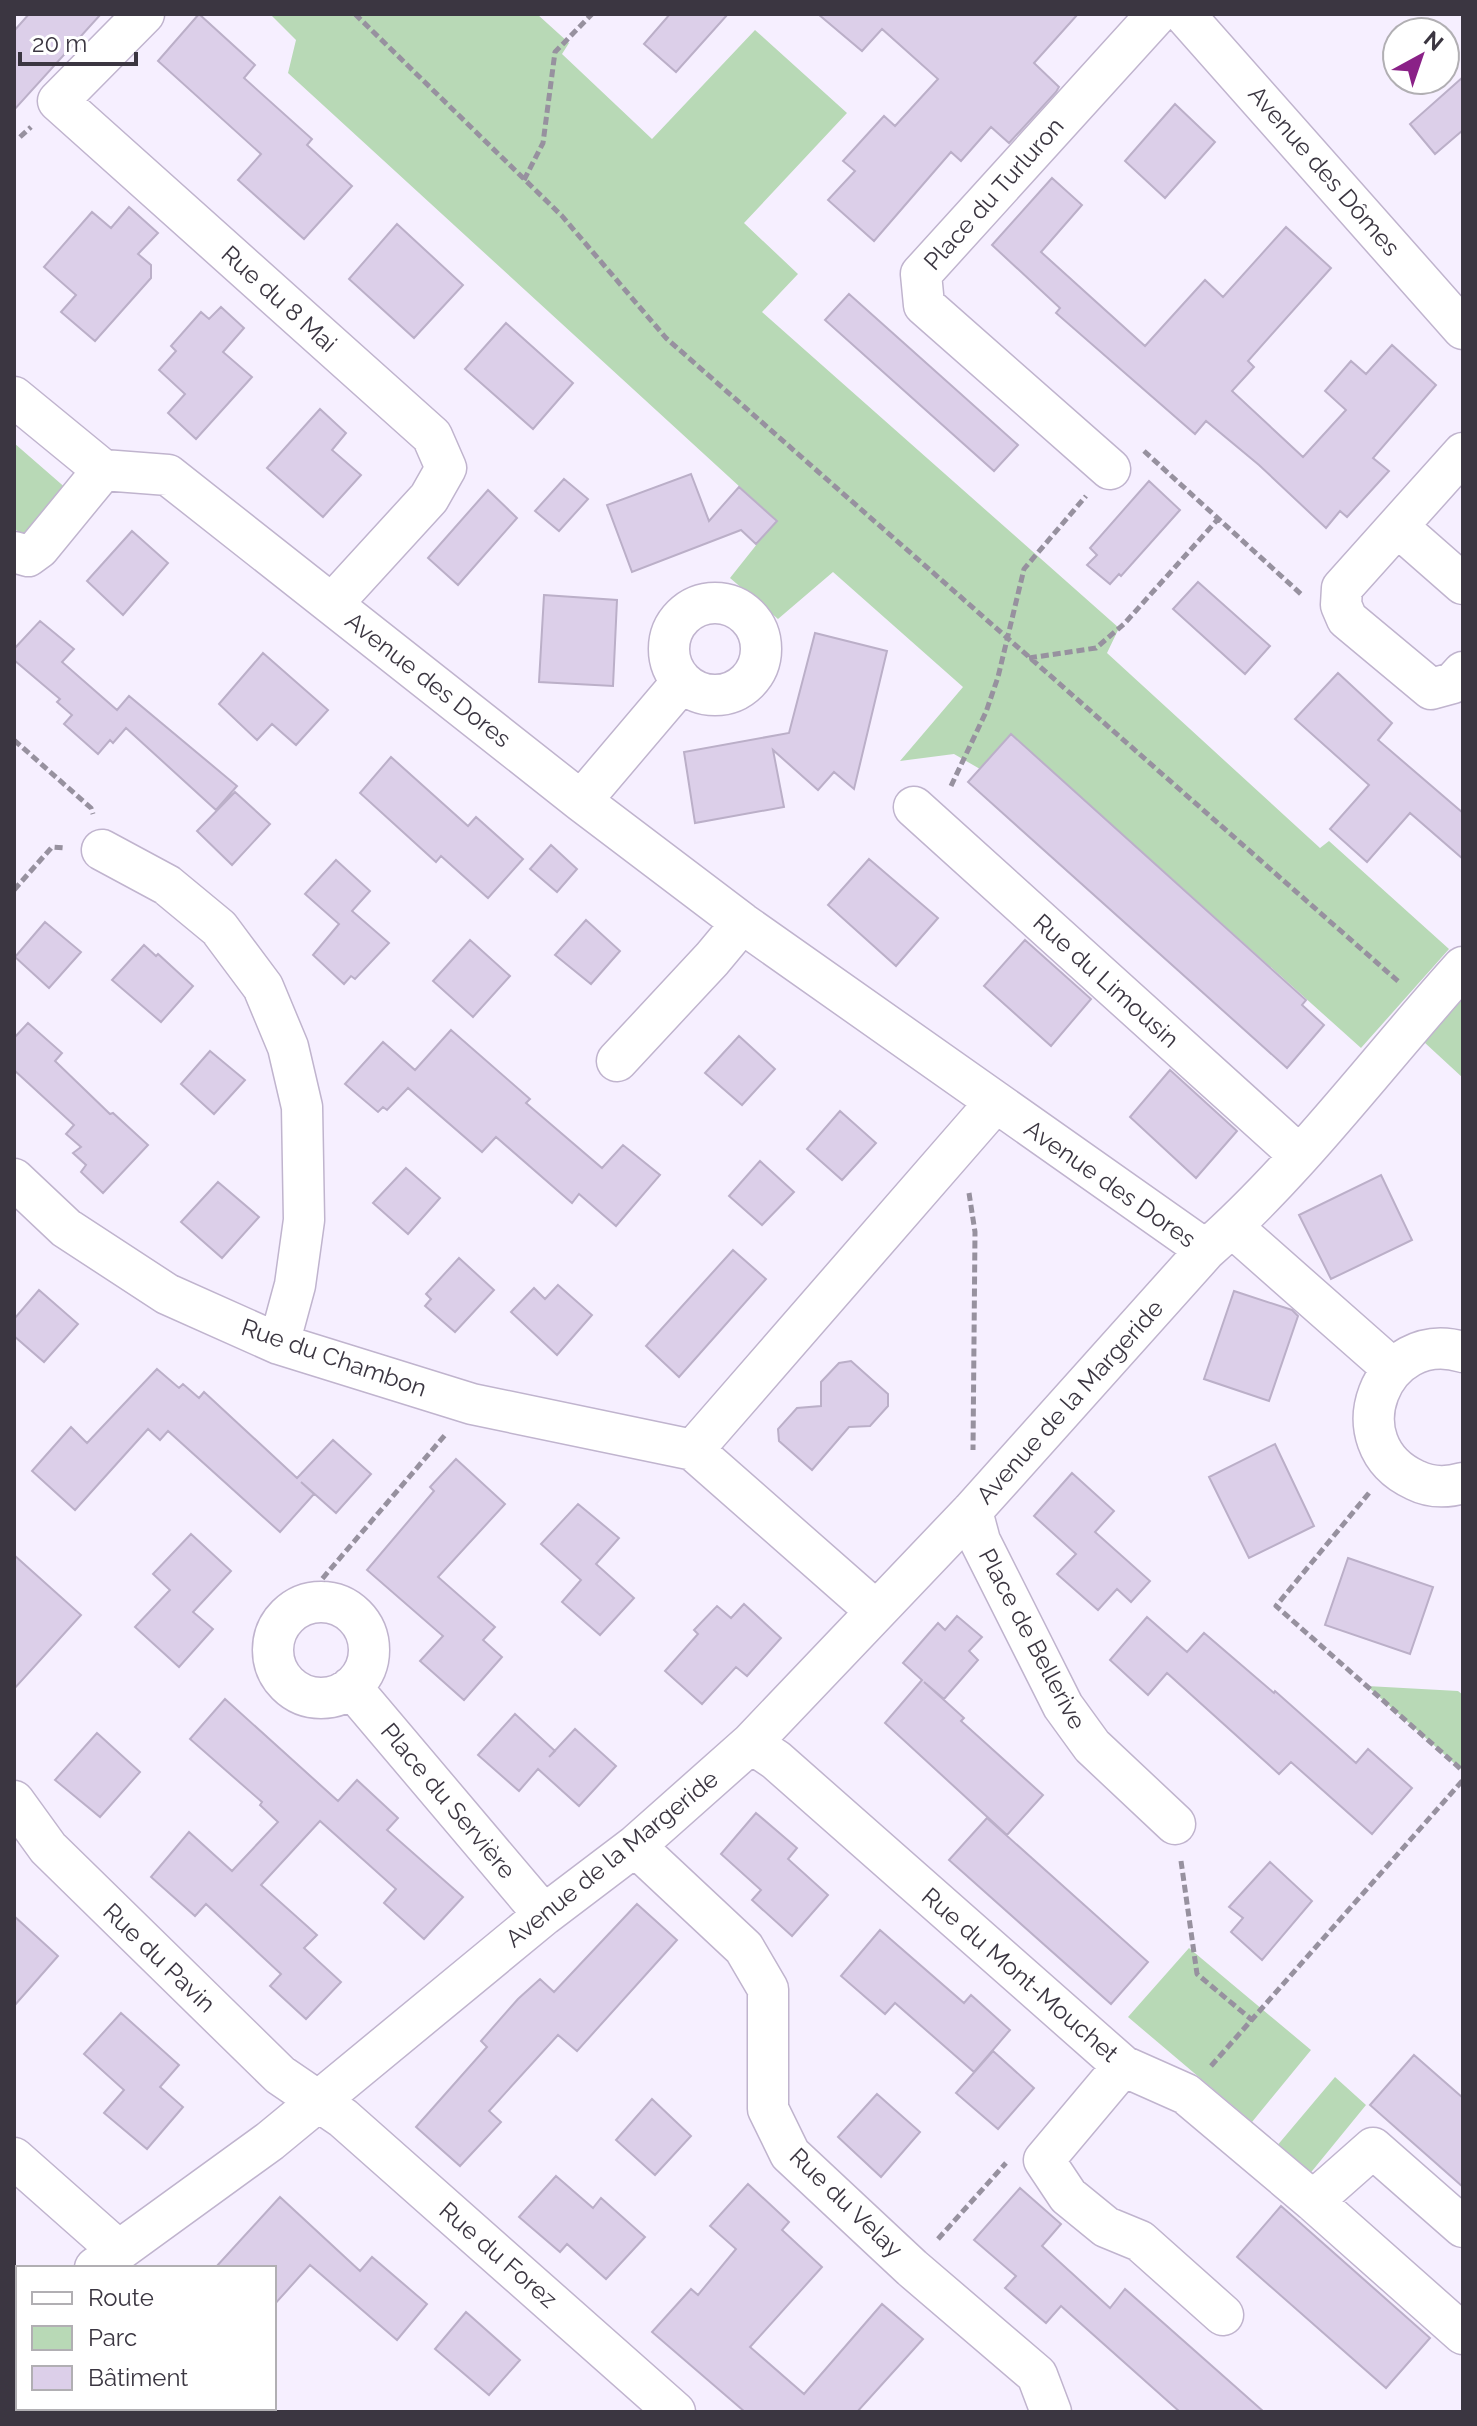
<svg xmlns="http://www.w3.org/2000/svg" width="1477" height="2426" font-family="Raleway,sans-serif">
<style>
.green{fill:#b8d9b6}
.building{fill:#dccfe9;stroke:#bbafc8;stroke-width:2}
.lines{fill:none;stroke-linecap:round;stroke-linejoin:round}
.minor-casing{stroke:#c0b4ce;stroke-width:43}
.path{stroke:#97919f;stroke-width:5;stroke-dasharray:8 4;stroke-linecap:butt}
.minor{stroke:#fff;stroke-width:40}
.labels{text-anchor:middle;stroke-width:8;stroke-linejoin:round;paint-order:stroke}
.street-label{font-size:24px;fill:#3b3641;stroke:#fff}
</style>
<rect width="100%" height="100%" fill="#f6efff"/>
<path class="green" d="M 270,14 L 537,14 L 569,43 L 562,54 L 652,139 L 755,30 L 847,113 L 744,223 L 798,274 L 762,312 L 1119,628 L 1107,653 L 1320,848 L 1329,841 L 1449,949 L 1361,1048 L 1011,734 L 980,769 L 954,754 L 900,761 L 963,687 L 833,572 L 778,619 L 730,578 L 776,520 L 288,73 L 296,40 Z
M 14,443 L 68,490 L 27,539 L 14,528 Z
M 1463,998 L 1463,1078 L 1424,1042 Z
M 1367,1686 L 1458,1691 L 1463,1695 L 1463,1771 Z
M 1189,1948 L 1311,2050 L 1252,2122 L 1128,2017 Z
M 1335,2077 L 1366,2105 L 1308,2176 L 1276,2147 Z"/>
<path class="building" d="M 29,14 L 101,14 L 14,110 L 14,31 Z
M 199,14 L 255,65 L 244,78 L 312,139 L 307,145 L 352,186 L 304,239 L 238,180 L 261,154 L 158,61 Z
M 670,14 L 728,14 L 676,72 L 644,44 Z
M 818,14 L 1078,14 L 1034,63 L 1059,87 L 1056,92 L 1009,143 L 991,127 L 961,161 L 951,152 L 874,241 L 828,200 L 855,171 L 843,161 L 884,116 L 895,126 L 938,79 L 882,29 L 862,51 Z
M 1463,77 L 1463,130 L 1435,154 L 1410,124 Z
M 1175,104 L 1215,142 L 1165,198 L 1125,161 Z
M 1052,178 L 1082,205 L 1041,252 L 1145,346 L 1205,280 L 1223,297 L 1286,227 L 1331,268 L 1248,361 L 1254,367 L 1232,391 L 1303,457 L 1346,410 L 1325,391 L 1351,361 L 1366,374 L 1392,345 L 1436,385 L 1373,458 L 1389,471 L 1347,517 L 1340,511 L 1326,528 L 1259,465 L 1206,421 L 1195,434 L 1056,313 L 1060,308 L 992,245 Z
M 129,207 L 158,233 L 138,254 L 151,265 L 151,278 L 95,341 L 61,312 L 76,295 L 44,267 L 92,212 L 111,228 Z
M 397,224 L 463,285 L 414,338 L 349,279 Z
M 849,294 L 1018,445 L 994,471 L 825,320 Z
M 221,307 L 244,328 L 223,352 L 252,377 L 196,439 L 168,413 L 185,394 L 159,370 L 176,351 L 171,346 L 201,312 L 209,319 Z
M 506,323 L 573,383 L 533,429 L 465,369 Z
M 320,409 L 346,433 L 332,450 L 361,475 L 323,517 L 267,468 Z
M 691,474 L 709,521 L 739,487 L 777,521 L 756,544 L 741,530 L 632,572 L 607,505 Z
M 564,479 L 588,499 L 559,531 L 535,511 Z
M 1149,481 L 1180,510 L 1121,576 L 1119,574 L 1110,584 L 1087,565 L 1097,555 L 1090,548 Z
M 488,490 L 517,518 L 458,585 L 428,558 Z
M 132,531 L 168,563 L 123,615 L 87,581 Z
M 1198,582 L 1270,646 L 1245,674 L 1173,609 Z
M 544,595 L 617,600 L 613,686 L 539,682 Z
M 40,621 L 74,649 L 62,662 L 117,710 L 129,696 L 237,786 L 216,810 L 126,728 L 113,743 L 110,740 L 98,754 L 64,724 L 72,715 L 57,702 L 60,699 L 14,660 L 14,649 Z
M 815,633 L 887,651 L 854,789 L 834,772 L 818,790 L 773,750 L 784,807 L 695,823 L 684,752 L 789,733 Z
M 263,653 L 328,710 L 296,745 L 272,724 L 257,740 L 219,704 Z
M 1338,673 L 1392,723 L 1378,740 L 1463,813 L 1463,859 L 1410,813 L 1367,862 L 1330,829 L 1369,785 L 1295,719 Z
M 1011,734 L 1306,1000 L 1302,1005 L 1324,1025 L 1287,1068 L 968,782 Z
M 391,757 L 468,826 L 476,817 L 523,859 L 488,898 L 441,856 L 436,862 L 360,793 Z
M 235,792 L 270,824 L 232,865 L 197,831 Z
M 551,845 L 577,869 L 557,892 L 530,869 Z
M 869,859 L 938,918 L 896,966 L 828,905 Z
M 336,860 L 370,891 L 352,911 L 389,943 L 355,979 L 351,976 L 344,984 L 313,955 L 339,924 L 305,894 Z
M 586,920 L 620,951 L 591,984 L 555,955 Z
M 45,922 L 81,952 L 49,988 L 15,957 Z
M 470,940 L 510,976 L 473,1017 L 433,981 Z
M 1025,940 L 1091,999 L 1051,1046 L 984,986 Z
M 144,945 L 156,956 L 158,954 L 193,986 L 161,1022 L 112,980 Z
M 28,1023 L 62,1053 L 55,1061 L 110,1114 L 113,1113 L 148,1145 L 103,1193 L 81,1172 L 86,1165 L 73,1153 L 81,1147 L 66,1134 L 74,1125 L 14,1070 L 14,1038 Z
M 451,1030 L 530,1099 L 526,1103 L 602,1168 L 623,1145 L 660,1175 L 616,1226 L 579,1194 L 572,1203 L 496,1137 L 482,1152 L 408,1088 L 387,1110 L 383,1107 L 378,1112 L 345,1084 L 383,1042 L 415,1070 Z
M 739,1036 L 775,1069 L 742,1105 L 705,1073 Z
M 210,1051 L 245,1080 L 214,1114 L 181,1084 Z
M 1170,1070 L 1237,1131 L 1196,1178 L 1130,1117 Z
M 840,1111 L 876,1143 L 842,1180 L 807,1149 Z
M 760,1161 L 794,1192 L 762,1225 L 729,1196 Z
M 406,1168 L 440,1198 L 408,1234 L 373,1203 Z
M 1381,1175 L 1412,1240 L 1331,1279 L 1299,1215 Z
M 218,1182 L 259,1217 L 222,1258 L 181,1222 Z
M 733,1250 L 766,1279 L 679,1377 L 646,1346 Z
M 459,1258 L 494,1290 L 455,1332 L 425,1306 L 431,1299 L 426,1294 Z
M 558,1285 L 592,1315 L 557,1355 L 511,1312 L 534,1288 L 545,1299 Z
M 39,1290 L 78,1324 L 44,1362 L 14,1336 L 14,1319 Z
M 1234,1291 L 1292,1310 L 1298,1316 L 1269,1401 L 1204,1379 Z
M 851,1361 L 888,1394 L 888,1406 L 870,1426 L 849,1427 L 812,1470 L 779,1441 L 778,1429 L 797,1408 L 821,1406 L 821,1382 L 839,1363 Z
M 157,1369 L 179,1388 L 183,1384 L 199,1398 L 204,1392 L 297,1478 L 333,1440 L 371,1474 L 336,1513 L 301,1482 L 314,1494 L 280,1532 L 168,1431 L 160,1440 L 148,1429 L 75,1510 L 32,1471 L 71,1427 L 87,1443 Z
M 1275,1444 L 1314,1526 L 1249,1558 L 1209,1477 Z
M 456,1459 L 505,1504 L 438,1577 L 495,1627 L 483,1640 L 502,1657 L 464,1700 L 420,1661 L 443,1636 L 367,1570 L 434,1491 L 430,1487 Z
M 1072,1473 L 1114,1511 L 1095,1532 L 1150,1581 L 1131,1602 L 1117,1589 L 1098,1610 L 1057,1574 L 1076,1554 L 1034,1516 Z
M 578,1504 L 619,1538 L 596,1564 L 634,1598 L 600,1635 L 562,1602 L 581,1580 L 541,1544 Z
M 191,1534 L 231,1571 L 193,1612 L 213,1629 L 179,1667 L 135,1627 L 170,1590 L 153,1574 Z
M 14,1555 L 81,1615 L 14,1689 Z
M 1348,1558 L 1433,1587 L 1410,1654 L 1325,1625 Z
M 744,1604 L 781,1638 L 747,1676 L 736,1667 L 702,1704 L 665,1671 L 698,1634 L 694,1630 L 717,1606 L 731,1618 Z
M 957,1616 L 982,1637 L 969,1651 L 978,1660 L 944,1699 L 924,1682 L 964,1718 L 961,1721 L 1043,1795 L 1007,1835 L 885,1723 L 922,1680 L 903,1663 L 938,1623 L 945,1630 Z
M 1147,1617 L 1187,1652 L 1204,1633 L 1274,1693 L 1275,1691 L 1356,1763 L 1368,1749 L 1412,1788 L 1372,1834 L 1291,1762 L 1279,1774 L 1167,1673 L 1148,1695 L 1110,1660 Z
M 225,1699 L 338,1801 L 357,1780 L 398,1818 L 387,1830 L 463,1897 L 424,1939 L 384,1903 L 396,1889 L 320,1821 L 261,1885 L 317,1935 L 304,1948 L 341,1982 L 306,2019 L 270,1986 L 281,1974 L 206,1904 L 195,1916 L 151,1877 L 189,1832 L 232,1871 L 278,1822 L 260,1805 L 262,1802 L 190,1739 Z
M 515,1714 L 555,1751 L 549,1757 L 575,1729 L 616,1766 L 579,1806 L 538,1769 L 519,1791 L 478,1755 Z
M 97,1733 L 140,1772 L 100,1817 L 55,1780 Z
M 756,1813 L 797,1848 L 788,1859 L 828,1895 L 792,1936 L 752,1900 L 761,1890 L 721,1854 Z
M 987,1818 L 1148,1962 L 1111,2004 L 949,1860 Z
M 1270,1862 L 1312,1901 L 1262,1960 L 1231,1932 L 1243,1918 L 1229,1907 Z
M 637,1904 L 677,1940 L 577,2051 L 558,2035 L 489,2111 L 501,2122 L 460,2166 L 416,2127 L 487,2047 L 481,2041 L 518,1999 L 540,1979 L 554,1992 Z
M 14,1916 L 58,1956 L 14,2006 Z
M 880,1930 L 964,2003 L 971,1995 L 1010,2030 L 974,2072 L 895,2003 L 885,2014 L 841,1976 Z
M 121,2013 L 179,2065 L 160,2087 L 183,2107 L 147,2149 L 104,2113 L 124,2090 L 84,2054 Z
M 993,2051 L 1034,2088 L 998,2129 L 956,2093 Z
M 1414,2055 L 1463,2098 L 1463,2187 L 1370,2105 Z
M 877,2094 L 920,2132 L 881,2177 L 838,2137 Z
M 652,2099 L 691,2136 L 655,2175 L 616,2140 Z
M 556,2176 L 593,2208 L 601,2198 L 645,2237 L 606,2279 L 567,2244 L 560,2252 L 519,2217 Z
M 748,2184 L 789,2222 L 782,2230 L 822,2267 L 750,2347 L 804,2394 L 882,2304 L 923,2339 L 857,2412 L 745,2412 L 652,2332 L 691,2289 L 698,2295 L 736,2249 L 710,2226 Z
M 1020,2188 L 1061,2224 L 1042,2246 L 1110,2308 L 1125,2289 L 1264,2412 L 1180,2412 L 1061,2306 L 1046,2323 L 1005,2288 L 1016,2276 L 974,2240 Z
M 280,2197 L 360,2271 L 372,2257 L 427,2304 L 397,2340 L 310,2265 L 274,2305 L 274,2268 L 215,2268 Z
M 1281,2206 L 1430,2338 L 1386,2388 L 1237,2257 Z
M 466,2312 L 520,2360 L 489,2395 L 435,2349 Z"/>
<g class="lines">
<g class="minor-casing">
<path id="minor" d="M 144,14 L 58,101 L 432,436 L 446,468 L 429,498 L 332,604
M 1184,14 L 1463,329
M 14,397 L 103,470 L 168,475 L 581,801 L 742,923 L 1206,1250
M 1463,453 L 1342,588 L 1341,605 L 1347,619 L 1431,689 L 1453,683 L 1463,672
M 1110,469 L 924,305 L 921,274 L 1157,14
M 1398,527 L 1463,584
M 14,552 L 28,556 L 39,548 L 103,470
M669 649a46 46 0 1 1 92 0a46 46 0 1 1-92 0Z
M 581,801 L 682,682
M 914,807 L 1299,1155
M 102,850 L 167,885 L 219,928 L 263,987 L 288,1047 L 302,1107 L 304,1220 L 295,1285 L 279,1344
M 617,1061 L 712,959 L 742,923
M 14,1179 L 66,1228 L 167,1294 L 279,1344 L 472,1404 L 693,1450 L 876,1611
M 1232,1227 L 1393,1369
M 1463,1352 C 1381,1327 1336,1444 1415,1480 C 1431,1488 1446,1488 1463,1483
M 693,1450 L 995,1103
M 972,1511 L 980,1541 L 1063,1706 L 1092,1746 L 1175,1824
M273 1650a48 48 0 1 1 96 0a48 48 0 1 1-96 0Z
M 351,1687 L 544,1915
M 751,1743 L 776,1760 L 1123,2066 L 1186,2094 L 1313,2201 L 1463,2334
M 14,1801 L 48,1848 L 280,2075 L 343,2118 L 675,2412
M 635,1846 L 744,1948 L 768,1989 L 768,2109 L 790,2154 L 912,2268 L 1037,2375 L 1051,2412
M 1123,2066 L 1044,2160 L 1068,2196 L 1106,2227 L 1140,2241 L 1223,2315
M 14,2158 L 118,2250
M 1313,2201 L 1373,2148 L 1463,2227
M 95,2268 L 270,2141 L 544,1915 L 635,1846 L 751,1743 L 972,1511 L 1206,1250 C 1299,1168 1379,1060 1463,967
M 14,2332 L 18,2329"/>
</g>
<path class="path" d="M 355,14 L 562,216 L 666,338 L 1400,983
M 20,137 L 31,127
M 524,180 L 543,143 L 555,52 L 592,14
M 1144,451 L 1302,595
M 1029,658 L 1096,648 L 1124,624 L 1219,518
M 14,740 L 91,808 L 93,814
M 951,786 L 986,712 L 998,677 L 1024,569 L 1086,496
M 14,890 L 52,847 L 65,848
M 969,1193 L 975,1232 L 973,1450
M 1369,1493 L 1276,1606 L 1463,1771
M 326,1602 L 322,1579 L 445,1435
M 1181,1861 L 1197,1974 L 1252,2020
M 1211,2066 L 1463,1780
M 938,2239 L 1006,2163"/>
<use href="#minor" class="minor"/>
</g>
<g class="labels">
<g class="street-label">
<text transform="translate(1324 171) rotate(49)" y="8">Avenue des Dômes</text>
<text transform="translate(994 194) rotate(-48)" y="8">Place du Turluron</text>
<text transform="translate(279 299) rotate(42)" y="8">Rue du 8 Mai</text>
<text transform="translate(428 680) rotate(38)" y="8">Avenue des Dores</text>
<text transform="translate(1106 981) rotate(42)" y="8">Rue du Limousin</text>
<text transform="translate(1110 1184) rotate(35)" y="8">Avenue des Dores</text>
<text transform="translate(334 1358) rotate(19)" y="8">Rue du Chambon</text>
<text transform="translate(1070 1402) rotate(-48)" y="8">Avenue de la Margeride</text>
<text transform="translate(1032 1639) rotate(62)" y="8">Place de Bellerive</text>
<text transform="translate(448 1801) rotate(50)" y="8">Place du Servière</text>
<text transform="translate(612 1859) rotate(-39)" y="8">Avenue de la Margeride</text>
<text transform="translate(159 1958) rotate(44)" y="8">Rue du Pavin</text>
<text transform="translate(1020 1975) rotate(41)" y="8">Rue du Mont-Mouchet</text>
<text transform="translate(846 2203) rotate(44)" y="8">Rue du Velay</text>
<text transform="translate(498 2255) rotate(41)" y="8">Rue du Forez</text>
</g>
</g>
<rect width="1477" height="2426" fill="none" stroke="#3b3641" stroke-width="32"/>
<rect x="16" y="2266" width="260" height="144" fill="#ffffff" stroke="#b1afb3" stroke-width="2"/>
<rect x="32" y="2292" width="40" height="12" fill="#ffffff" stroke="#b1afb3" stroke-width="2"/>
<text x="88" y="2306" font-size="24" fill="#3b3641">Route</text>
<rect x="32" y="2326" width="40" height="24" fill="#b8d9b6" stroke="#b1afb3" stroke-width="2"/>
<text x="88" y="2346" font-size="24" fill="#3b3641">Parc</text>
<rect x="32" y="2366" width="40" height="24" fill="#dccfe9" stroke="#b1afb3" stroke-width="2"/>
<text x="88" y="2386" font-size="24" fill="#3b3641">Bâtiment</text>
<g transform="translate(1421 56) rotate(40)"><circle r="38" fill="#ffffff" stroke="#b1afb3" stroke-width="2"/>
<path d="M0-6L14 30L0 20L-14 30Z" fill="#8a2187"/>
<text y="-12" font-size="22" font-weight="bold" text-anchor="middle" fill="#3b3641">N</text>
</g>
<path d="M20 52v12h116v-12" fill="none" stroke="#3b3641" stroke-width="4"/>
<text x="32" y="52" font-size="24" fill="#3b3641" stroke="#ffffff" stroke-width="6" paint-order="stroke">20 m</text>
</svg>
